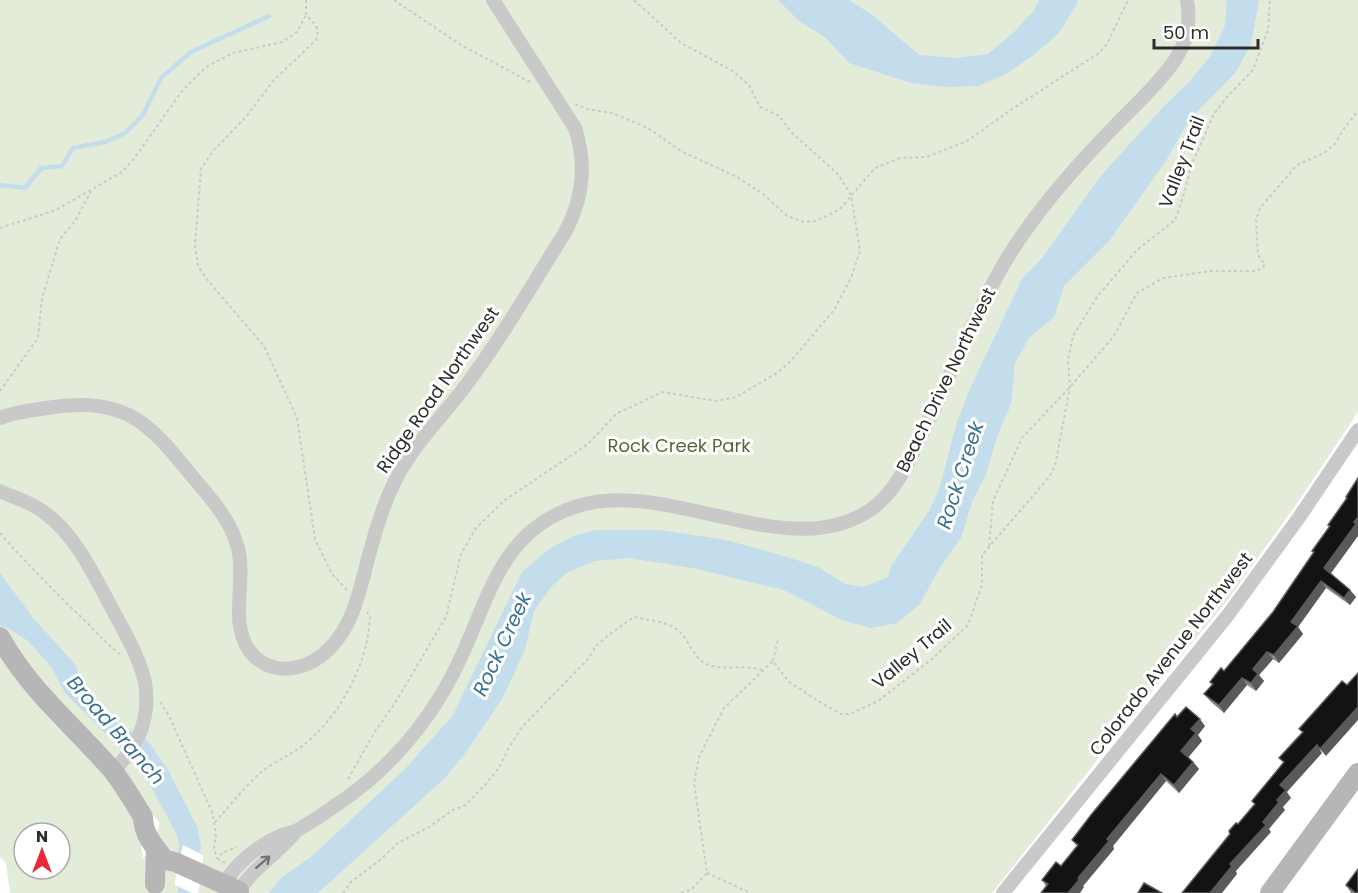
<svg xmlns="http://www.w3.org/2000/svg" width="1358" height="893" font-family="Poppins,sans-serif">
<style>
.green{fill:#e3ebd9;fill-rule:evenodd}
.water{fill:#c4ddec}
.pier{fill:#fff}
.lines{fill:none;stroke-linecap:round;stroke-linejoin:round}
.stream{stroke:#c4ddec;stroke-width:4.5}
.path{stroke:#c9c9c9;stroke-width:2;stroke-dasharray:3 3;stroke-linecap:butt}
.street{stroke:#c9c9c9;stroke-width:14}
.secondary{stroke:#b6b6b6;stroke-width:20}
.wall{fill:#898989}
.shaded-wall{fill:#5a5a5a}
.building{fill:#131313;stroke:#5a5a5a;stroke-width:1.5}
.oneway{stroke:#737373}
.labels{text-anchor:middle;stroke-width:6;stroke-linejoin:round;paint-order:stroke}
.street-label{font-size:18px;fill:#2c2c2c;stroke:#fff}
.park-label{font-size:18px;fill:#516939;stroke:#fff}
.water-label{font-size:20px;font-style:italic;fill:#397190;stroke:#fff}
</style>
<rect width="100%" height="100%" fill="#fff"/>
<path class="green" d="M 0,0 L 1358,0 L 1358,412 L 1300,499 L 1227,601 L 1137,710 L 992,893 L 10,893 L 6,863 L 0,857 L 0,655 C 15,677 31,697 48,717 C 87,760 137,796 143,858 L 149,852 L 160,824 L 104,750 L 70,718 L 0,628 ZM 24,833 L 60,833 L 60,869 L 24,869 Z"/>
<path class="water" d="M 778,0 L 849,0 L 871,14 L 919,55 L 958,58 L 988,54 L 1015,31 L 1034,10 L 1039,0 L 1078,0 L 1076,5 L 1059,33 L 1035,54 L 1008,73 L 979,86 L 944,87 L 911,83 L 849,63 L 826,38 L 799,21 Z
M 1227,0 L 1259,0 L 1251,44 L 1236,72 L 1189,120 L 1167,159 L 1110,240 L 1064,286 L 1054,317 L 1029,338 L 1015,363 L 1011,404 L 997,437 L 986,474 L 972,502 L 961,538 L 939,569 L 920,604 L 897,623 L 871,628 L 842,620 L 784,590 L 693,568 L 627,558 L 595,561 L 568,572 L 552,586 L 534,611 L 525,649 L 514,674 L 502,699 L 466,752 L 445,778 L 318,893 L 269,893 L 282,877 L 311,857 L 405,769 L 453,715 L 522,572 L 549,549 L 576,535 L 596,530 L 660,530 L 726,540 L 787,557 L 818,567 L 845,584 L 864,587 L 888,577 L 891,566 L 929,511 L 940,487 L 956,425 L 969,391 L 1022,279 L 1043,257 L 1099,178 L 1165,105 L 1189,82 L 1210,57 L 1225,25 Z
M 0,573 L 34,619 L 75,664 L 87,693 L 111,719 L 148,741 L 168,770 L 197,826 L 201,846 L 198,893 L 178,893 L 179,844 L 176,833 L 151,787 L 135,763 L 65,693 L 52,668 L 28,641 L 10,629 L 0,625 Z"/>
<path class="pier" d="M 183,845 L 203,855 L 202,874 L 198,893 L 192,893 L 175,885 L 176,872 Z"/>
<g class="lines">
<path class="stream" d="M 0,185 L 25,188 L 41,168 L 62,166 L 73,148 L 105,142 L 125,133 L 143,115 L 161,78 L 191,52 L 269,16"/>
<path class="path" d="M 306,0 L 306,15 C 315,23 320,28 316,40 L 273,81 L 246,117 L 213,151 L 201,169 L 195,245 L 198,266 L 209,282 L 264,346 L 297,418 L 315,539 L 332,574 L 347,590
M 394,0 L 461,45 L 530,82
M 575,104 L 587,109 L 612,113 L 648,128 L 681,151 L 737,177 L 763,194 L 787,216 L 804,222 L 816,221 L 839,210 L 875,168 L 900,158 L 926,157 L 967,141 L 1012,109 L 1099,53 L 1107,44 L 1128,0
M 0,228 L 56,210 L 122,172 L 133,160 L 182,91 L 206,67 L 233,53 L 282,42 L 297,32 L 306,15
M 0,391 L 38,338 L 42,298 L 60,239 L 75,221 L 91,191
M 0,533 C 25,562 52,589 80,616 C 94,629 105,643 120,654
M 989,546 L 993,501 L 1022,438 L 1070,387 L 1114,336 L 1137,293 L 1163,278 L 1211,271 L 1257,271 L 1265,265 L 1258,255 L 1256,220 L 1260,208 L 1297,165 L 1324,153 L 1335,144 L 1345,127 L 1358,111
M 773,661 L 778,639
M 160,702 L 169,716 L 212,812 L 216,833 L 214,849 L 219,863
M 348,779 L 376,730 L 395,703 L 446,617 L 461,554 L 476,528 L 505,500 L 588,444 L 616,414 L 662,392 L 717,401 L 736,397 L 777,373 L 790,362 L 834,310 L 851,278 L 860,251 L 851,195 L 838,174 L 792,133 L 779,116 L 760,107 L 749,85 L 733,71 L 681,43 L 634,0
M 215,822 C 229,807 243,789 258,775 C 271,763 287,757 301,747 C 339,719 368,664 370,617 L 367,612
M 225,863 L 218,859 L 222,853 L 237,847
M 707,873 L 751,893
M 343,893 L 351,882 L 380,860 L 398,843 L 429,827 L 453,810 L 464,806 L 485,785 L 499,768 L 508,749 L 522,727 L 588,659 L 596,646 L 606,637 L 634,617 C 646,620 664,621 675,628 C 688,636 692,657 706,664 C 722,671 743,664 762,670
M 681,893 L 692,889 L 707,873 L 694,783 L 699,757 L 724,708 L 773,661 L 788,681 L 818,701 L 841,714 L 850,714 L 878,701 L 932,659 L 968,625 L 982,585 L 982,555 L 1050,476 L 1055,466 L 1070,387 L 1068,360 L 1073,336 L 1097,297 L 1137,250 L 1175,220 L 1185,191 L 1191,166 L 1214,114 L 1227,97 L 1253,70 L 1268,30 L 1270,0"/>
<path class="street" d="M 0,418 C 17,411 35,410 53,407 C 131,397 151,426 196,481 C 214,502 231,521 238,548 C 247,582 226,630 255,657 C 278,678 311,668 330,648 C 356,622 361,582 371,548 C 377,524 385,501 396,479 C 414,444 441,418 464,388 C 501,339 532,285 564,234 C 583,200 587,165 575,128 L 493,0
M 0,491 C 15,498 31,502 45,513 C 79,538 97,582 117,618 C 126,635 137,653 142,672 C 146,683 147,696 146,708 C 144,734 130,753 113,772
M 224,884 C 236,863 260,844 282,835 C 288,833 295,832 301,828 C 313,821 325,813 336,805 C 367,785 394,759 417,730 C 436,706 451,680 463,653 C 492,588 506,524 585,504 C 674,482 791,564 870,510 C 896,492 908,463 921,436 C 949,381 971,321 1002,267 C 1031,217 1069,174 1109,132 C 1131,109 1157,86 1175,60 C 1187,41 1191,23 1187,0
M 239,891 C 255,865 279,854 297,830
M 1003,893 L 1228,615 L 1298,519 L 1358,430"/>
<path class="secondary" d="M 0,637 C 29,690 74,726 113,771 C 124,785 134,802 143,817 C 143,834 155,848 165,860 L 175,862 L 239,891 L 238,893
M 155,884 L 156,848
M 1270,893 L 1358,773"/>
</g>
<path class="wall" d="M 1358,478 L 1331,574 L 1350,590 L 1356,597 L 1350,605 L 1326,588 L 1298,627 L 1303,634 L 1279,663 L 1273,659 L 1259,675 L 1264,681 L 1256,691 L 1247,685 L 1224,713 L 1210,701 L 1204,694 L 1212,685 L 1210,682 L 1224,671 L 1273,612 L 1314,553 L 1312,551 L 1329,527 L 1328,525 L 1347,498 Z
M 1177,717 L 1205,726 L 1198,735 L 1202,741 L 1188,757 L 1193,762 L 1199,769 L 1179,793 L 1166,781 L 1113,846 L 1114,849 L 1083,886 L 1084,887 L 1046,886 L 1042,880 L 1061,866 L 1077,846 L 1072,840 Z
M 1346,885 L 1358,893 L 1351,893 Z"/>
<path class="shaded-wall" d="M 1358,517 L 1358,536 L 1329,576 L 1324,568 Z
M 1321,581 L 1326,588 L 1298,627 L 1303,634 L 1279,663 L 1274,655 L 1291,622 Z
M 1350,590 L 1356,597 L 1350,605 L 1344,598 Z
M 1267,652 L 1273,659 L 1259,675 L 1264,681 L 1256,691 L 1251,683 L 1253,669 Z
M 1242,678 L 1247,685 L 1224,713 L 1219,705 Z
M 1358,707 L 1358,720 L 1326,756 L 1320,749 Z
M 1200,719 L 1205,726 L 1198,735 L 1202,741 L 1187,759 L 1181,751 L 1191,729 Z
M 1317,745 L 1322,753 L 1287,792 L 1291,798 L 1283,807 L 1285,810 L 1269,829 L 1271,832 L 1236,871 L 1237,874 L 1222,893 L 1210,893 L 1230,864 L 1277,800 L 1280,785 Z
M 1193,762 L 1199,769 L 1179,793 L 1174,785 Z
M 1161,774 L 1166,781 L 1113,846 L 1114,849 L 1083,886 L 1084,887 L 1080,893 L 1068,893 L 1078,878 L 1107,839 Z"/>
<path class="building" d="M 1358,478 L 1358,517 L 1354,522 L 1356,524 L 1324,568 L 1350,590 L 1344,598 L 1321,581 L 1291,622 L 1298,626 L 1274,655 L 1267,652 L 1253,669 L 1258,674 L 1251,683 L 1242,678 L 1219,705 L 1204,694 L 1213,684 L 1210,682 L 1221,668 L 1224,671 L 1273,612 L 1314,552 L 1312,551 L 1330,526 L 1328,525 L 1347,498 L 1346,497 Z
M 1358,673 L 1358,707 L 1320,749 L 1317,745 L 1280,785 L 1286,790 L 1277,800 L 1279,802 L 1263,822 L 1266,825 L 1230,864 L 1232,866 L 1210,893 L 1182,893 L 1230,834 L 1229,831 L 1236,823 L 1238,824 L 1255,804 L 1252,801 L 1284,762 L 1279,758 L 1303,732 L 1299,729 L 1342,681 L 1347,685 Z
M 1186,707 L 1200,719 L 1191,729 L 1196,733 L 1181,751 L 1193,762 L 1174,785 L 1161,774 L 1107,839 L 1109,841 L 1078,878 L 1079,880 L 1068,893 L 1041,893 L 1048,884 L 1042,880 L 1056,862 L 1061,866 L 1078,845 L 1072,840 L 1091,815 L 1175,714 L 1177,717 Z
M 1358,869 L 1358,893 L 1356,893 L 1346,885 Z
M 1144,883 L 1162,893 L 1138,893 Z"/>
<defs><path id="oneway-shaft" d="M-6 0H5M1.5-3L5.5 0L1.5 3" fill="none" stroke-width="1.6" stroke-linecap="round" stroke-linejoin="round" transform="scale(1.5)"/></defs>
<use class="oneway" href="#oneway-shaft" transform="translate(263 862) rotate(-41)"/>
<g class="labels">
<g class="street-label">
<text transform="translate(1182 162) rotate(-69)" y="6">Valley Trail</text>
<text transform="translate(946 380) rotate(-64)" y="6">Beach Drive Northwest</text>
<text transform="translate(438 390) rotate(-55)" y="6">Ridge Road Northwest</text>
<text transform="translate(912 654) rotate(-40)" y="6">Valley Trail</text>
<text transform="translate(1171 654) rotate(-52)" y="6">Colorado Avenue Northwest</text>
</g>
<g class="park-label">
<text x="679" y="452">Rock Creek Park</text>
</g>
<g class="water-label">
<text transform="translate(960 475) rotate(-72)" y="7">Rock Creek</text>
<text transform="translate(502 644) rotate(-65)" y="7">Rock Creek</text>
<text transform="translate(116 730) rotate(49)" y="7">Broad Branch</text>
</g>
</g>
<g transform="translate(42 851)"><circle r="28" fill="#ffffff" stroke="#ababab" stroke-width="1.5"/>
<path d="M0-4.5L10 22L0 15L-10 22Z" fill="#ea283c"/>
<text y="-9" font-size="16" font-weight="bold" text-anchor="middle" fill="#2c2c2c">N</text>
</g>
<path d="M1154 39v9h104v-9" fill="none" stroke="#2c2c2c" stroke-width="3"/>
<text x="1163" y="39" font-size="18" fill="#2c2c2c" stroke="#ffffff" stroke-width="4.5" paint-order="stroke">50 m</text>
</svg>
